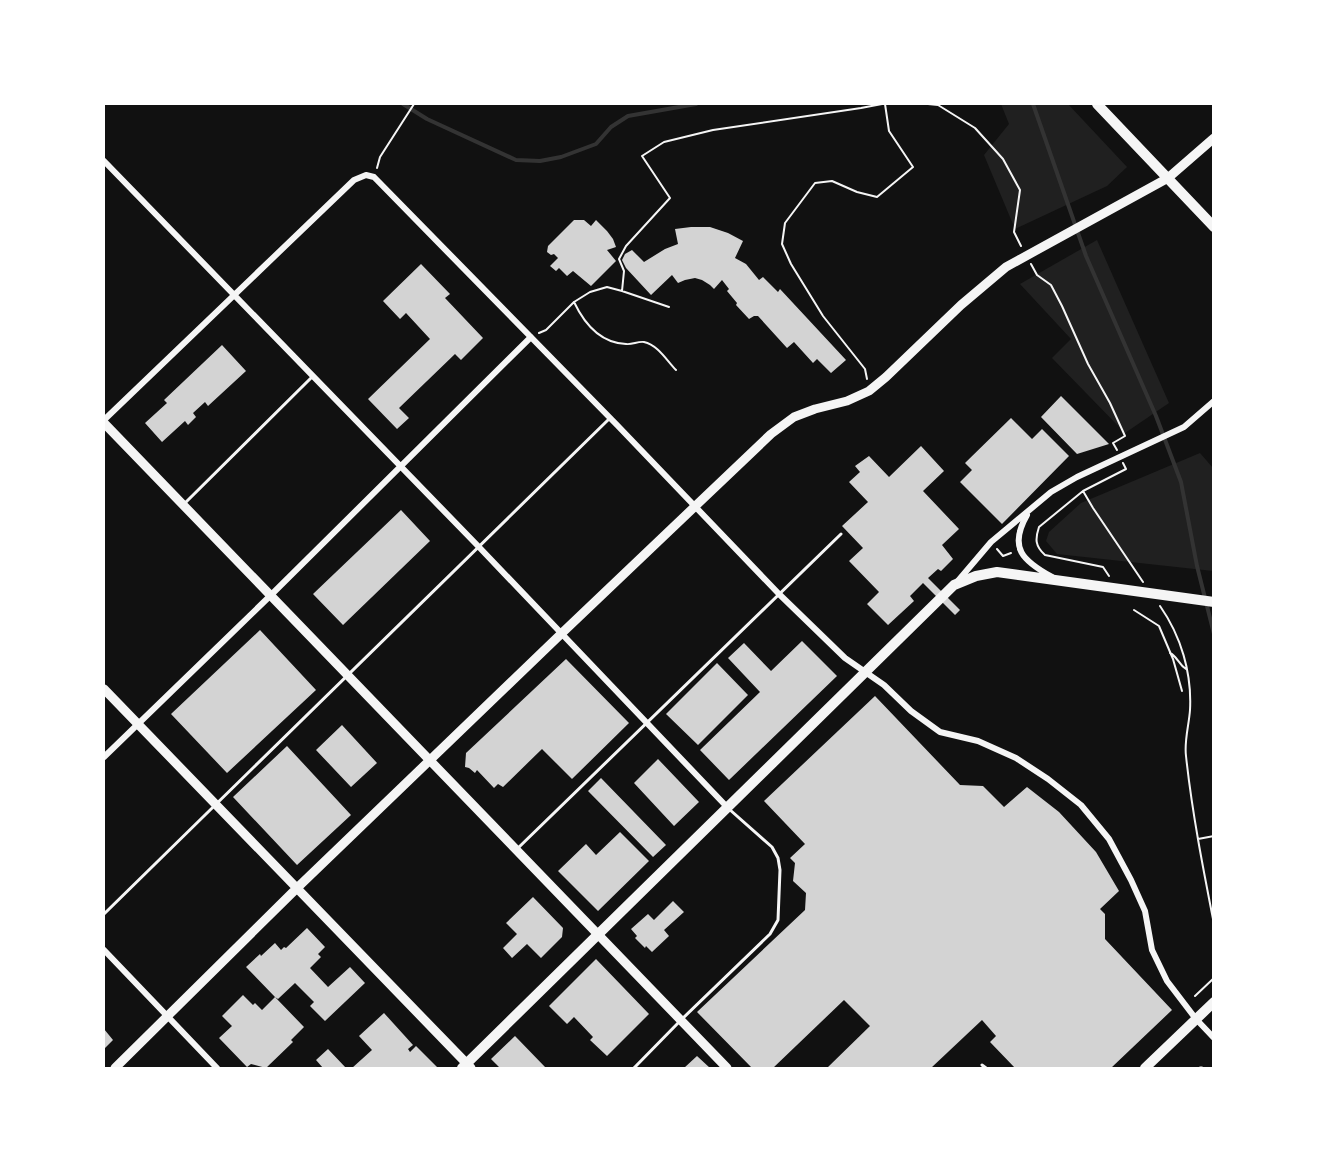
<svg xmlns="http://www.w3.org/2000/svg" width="1317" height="1172" font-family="Montserrat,sans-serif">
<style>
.green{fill:#202020}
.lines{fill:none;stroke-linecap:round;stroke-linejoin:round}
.stream{stroke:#333;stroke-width:4}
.building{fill:#d3d3d3}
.path{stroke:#f5f5f5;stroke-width:2}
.service{stroke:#f5f5f5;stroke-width:3}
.minor{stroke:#f5f5f5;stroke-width:6}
.secondary{stroke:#f5f5f5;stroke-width:9}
.primary{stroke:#f5f5f5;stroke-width:10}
</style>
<rect width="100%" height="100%" fill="#111"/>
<path class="green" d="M 1001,104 L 1068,104 L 1127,167 L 1107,186 L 1015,229 L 984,155 L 1009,124 Z
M 1097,240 L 1169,403 L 1125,433 L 1052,358 L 1071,339 L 1020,284 Z
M 1200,453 L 1213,468 L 1213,571 L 1057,554 L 1046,541 L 1049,532 L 1081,503 Z"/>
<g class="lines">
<path class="stream" d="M 403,104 L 427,119 L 516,160 L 540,161 L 561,157 L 596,144 L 611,127 L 628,116 L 696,104
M 1033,104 L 1086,256 L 1156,416 L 1181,482 L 1197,566 L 1214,634"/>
</g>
<path class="building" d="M 574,220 L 584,220 L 591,226 L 596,220 L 607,231 L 613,239 L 616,247 L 607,250 L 616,261 L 591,286 L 573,271 L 567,276 L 559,268 L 556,271 L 550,266 L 558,258 L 554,254 L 551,255 L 547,252 L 548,246 Z
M 691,227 L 710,227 L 728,233 L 743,241 L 735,258 L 746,264 L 759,280 L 763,277 L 778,292 L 780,289 L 846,360 L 831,373 L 817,359 L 813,363 L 794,342 L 787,348 L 758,316 L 754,316 L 749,319 L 736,305 L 737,303 L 727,291 L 729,289 L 722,280 L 714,289 L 710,285 L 702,280 L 695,278 L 685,280 L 678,283 L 672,275 L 651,295 L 626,268 L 622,260 L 625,254 L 632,250 L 644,262 L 665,249 L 678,244 L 675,229 Z
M 421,264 L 450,294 L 445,298 L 483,338 L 461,360 L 455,354 L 399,408 L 409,418 L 397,429 L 368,399 L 430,339 L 406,313 L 400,319 L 383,301 Z
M 222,345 L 246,371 L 208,406 L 205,402 L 193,413 L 196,417 L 188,425 L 185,421 L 162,442 L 145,423 L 167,403 L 164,400 Z
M 1061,396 L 1109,444 L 1077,454 L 1041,417 Z
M 1011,418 L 1032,439 L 1042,429 L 1069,456 L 1002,524 L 960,482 L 972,470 L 965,463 Z
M 921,446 L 944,471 L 923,491 L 959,529 L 942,545 L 953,559 L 941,571 L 938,569 L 928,578 L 960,610 L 955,615 L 923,583 L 910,596 L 914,601 L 888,625 L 867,604 L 879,592 L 849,561 L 863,548 L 842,526 L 868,502 L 849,482 L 860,472 L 855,466 L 869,456 L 889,477 Z
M 401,510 L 430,541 L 343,625 L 313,594 Z
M 260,630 L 316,690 L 227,773 L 171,714 Z
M 802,641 L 837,676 L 729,780 L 700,750 L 760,692 L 728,658 L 744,643 L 771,671 Z
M 566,659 L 629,723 L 572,779 L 542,749 L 503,787 L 498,784 L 494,788 L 477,770 L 475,773 L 469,768 L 465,767 L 466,753 Z
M 717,663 L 748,695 L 698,745 L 666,714 Z
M 875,696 L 960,785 L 983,786 L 1004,807 L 1027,787 L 1059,812 L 1096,852 L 1119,891 L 1100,909 L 1105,914 L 1105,939 L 1172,1010 L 1111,1068 L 1015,1068 L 990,1042 L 996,1036 L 982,1020 L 931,1068 L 827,1068 L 870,1026 L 844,1000 L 773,1068 L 752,1068 L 697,1012 L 805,910 L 806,893 L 793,881 L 795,863 L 790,858 L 805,844 L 764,801 Z
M 342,725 L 377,763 L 351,787 L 316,750 Z
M 287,746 L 351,815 L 297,865 L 233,797 Z
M 658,759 L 699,802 L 674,826 L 634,783 Z
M 601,778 L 666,845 L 653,857 L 588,791 Z
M 620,832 L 649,861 L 598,911 L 558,871 L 586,844 L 596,855 Z
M 533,897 L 563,928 L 562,937 L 541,958 L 527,944 L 512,958 L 503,948 L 517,934 L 506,923 Z
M 673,901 L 684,912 L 664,930 L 669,936 L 652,952 L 646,946 L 645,948 L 635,938 L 637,936 L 631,929 L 648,914 L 654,920 Z
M 307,928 L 325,947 L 318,954 L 321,957 L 310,968 L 328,987 L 350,967 L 365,983 L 325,1021 L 310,1006 L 314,1002 L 295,983 L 278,999 L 275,997 L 246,967 L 260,954 L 261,956 L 275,943 L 281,950 L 284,947 L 286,948 Z
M 596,959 L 649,1014 L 607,1056 L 590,1040 L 593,1037 L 574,1017 L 567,1024 L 549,1006 Z
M 243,995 L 253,1005 L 255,1003 L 262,1010 L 275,997 L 304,1027 L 291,1040 L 293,1042 L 266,1068 L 251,1064 L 247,1067 L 219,1038 L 232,1026 L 222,1016 Z
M 384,1013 L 413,1045 L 408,1049 L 410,1052 L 416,1046 L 438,1068 L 352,1068 L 372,1050 L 359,1036 Z
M 104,1029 L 113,1040 L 104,1049 Z
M 515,1036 L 546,1068 L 500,1068 L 491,1059 Z
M 328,1049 L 346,1068 L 323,1068 L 316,1060 Z
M 697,1056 L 710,1068 L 684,1068 Z"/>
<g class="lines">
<path class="path" d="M 928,104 L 938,105 L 975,128 L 1003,159 L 1020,190 L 1014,232 L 1021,246
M 377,168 L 380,157 L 414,104
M 1031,264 L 1037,275 L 1051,285 L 1062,306 L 1088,364 L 1110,403 L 1125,436 L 1113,443 L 1117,450
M 622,291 L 669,307
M 574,302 C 584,323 600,343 626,344 C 632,345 638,341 644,342 C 658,345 667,361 676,370
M 539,333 L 546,330 L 574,302 L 590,292 L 607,287 L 622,291 L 624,271 L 619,259 L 626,246 L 670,198 L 642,156 L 664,142 L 713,130 L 861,108 L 882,104
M 867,379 L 865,369 L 823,316 L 791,264 L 782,244 L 785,223 L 815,183 L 832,181 L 857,192 L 877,197 L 913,167 L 889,131 L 885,104
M 1083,491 L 1093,508 L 1143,582
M 997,549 L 1003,556 L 1011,553
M 1109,576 L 1103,567 L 1045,555 C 1035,546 1035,539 1039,527 L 1083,491 L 1126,469 L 1123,463
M 1160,606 C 1181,636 1192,673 1190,710 C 1189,725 1184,741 1186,756 C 1192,812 1203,868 1214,924
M 1134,610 L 1159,626 L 1173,659 L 1182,691
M 1170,653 C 1178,657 1178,664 1186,669
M 1198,839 L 1214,836
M 1195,996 L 1214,978"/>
<path class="service" d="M 184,504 L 312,377
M 517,849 L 841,534
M 104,914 L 609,419
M 982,1065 L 986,1068
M 634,1068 L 681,1020 L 770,934 L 778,920 L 780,870 L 778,858 L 772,847 L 729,809
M 1200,1068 L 1202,1068"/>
<path class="minor" d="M 104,161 L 478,546 L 728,808
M 104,420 L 354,180 L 366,175 L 374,177 L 617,425 L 779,594 L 845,658 L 884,685 L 911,711 L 940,732 L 978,741 L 1016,758 L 1048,779 L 1081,805 L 1109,839 L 1131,880 L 1145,911 L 1152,950 L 1167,981 L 1196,1019 L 1214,1038
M 1027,515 C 1008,548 1023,561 1052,577
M 957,582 L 991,542 L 1051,492 L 1077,477 L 1184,427 L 1214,401
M 104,757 L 270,596 L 531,337
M 104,950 L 217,1068"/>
<path class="secondary" d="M 104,423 L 727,1068
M 104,689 L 471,1068
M 115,1068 L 296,889 L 562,633 L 771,434 L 794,417 L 815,409 L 847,401 L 869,391 L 886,377 L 961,305 L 1006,267 L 1168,178 L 1214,138"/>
<path class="primary" d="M 1097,104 L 1214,227
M 462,1068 L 954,585 L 976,576 L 997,572 L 1214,602
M 1145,1068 L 1214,1002"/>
</g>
<rect width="1317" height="1172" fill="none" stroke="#ffffff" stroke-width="210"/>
</svg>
